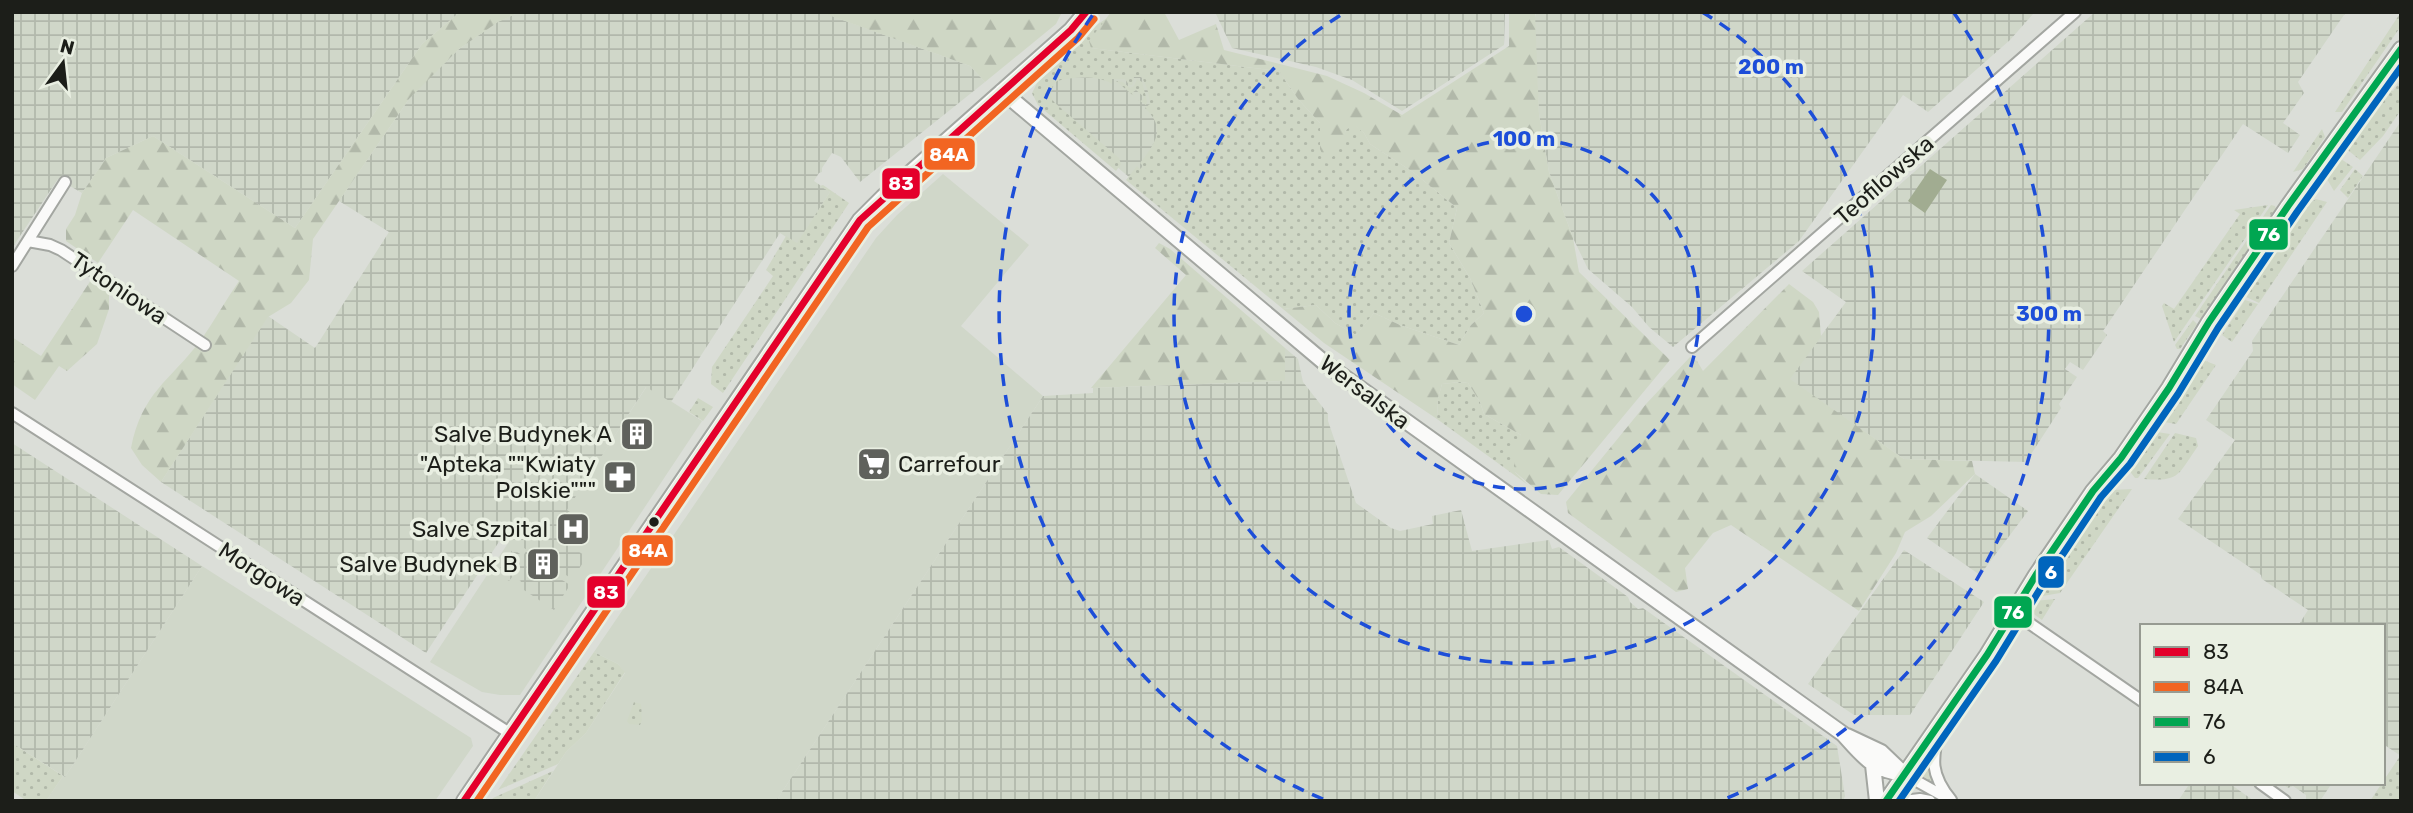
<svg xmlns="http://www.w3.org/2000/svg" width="2413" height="813" font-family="Rubik,sans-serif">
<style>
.built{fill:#d0d7c9}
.industrial{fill:url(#industrial-grid)}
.grass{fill:url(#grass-dots)}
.forest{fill:url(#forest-firs)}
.water{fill:#a1ac91}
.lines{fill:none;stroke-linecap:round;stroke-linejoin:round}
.minor-casing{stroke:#a3a6a1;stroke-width:14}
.tertiary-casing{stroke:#a3a6a1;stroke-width:18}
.minor{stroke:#fafaf9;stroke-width:10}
.tertiary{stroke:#fafaf9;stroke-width:14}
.bus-1-casing{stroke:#e9efe2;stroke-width:12}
.bus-2-casing{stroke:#e9efe2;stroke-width:12}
.bus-3-casing{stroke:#e9efe2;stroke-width:12}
.bus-4-casing{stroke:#e9efe2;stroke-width:12}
.bus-1{stroke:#e4002b;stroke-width:7}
.bus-2{stroke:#f26522;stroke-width:7}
.bus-3{stroke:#00a651;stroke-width:7}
.bus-4{stroke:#0065bd;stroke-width:7}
.ring{fill:none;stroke:#1d4ed8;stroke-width:3.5;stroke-dasharray:12 9}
.bus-dot{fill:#1c1e19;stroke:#e9efe2;stroke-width:2.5}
.labels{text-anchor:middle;stroke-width:7;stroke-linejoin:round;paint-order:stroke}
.street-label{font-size:23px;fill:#1c1e19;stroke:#e9efe2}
.poi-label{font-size:23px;fill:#1c1e19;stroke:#e9efe2;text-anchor:end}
.centre{fill:#1d4ed8;stroke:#e9efe2;stroke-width:3.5}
.ring-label{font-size:21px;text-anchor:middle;font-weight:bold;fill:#1d4ed8;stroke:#e9efe2;stroke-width:7;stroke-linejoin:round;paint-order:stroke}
.line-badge{stroke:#e9efe2;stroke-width:2.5}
.badge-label{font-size:19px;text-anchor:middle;font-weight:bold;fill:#fff}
</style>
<defs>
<pattern id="industrial-grid" width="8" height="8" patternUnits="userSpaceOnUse" patternTransform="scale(1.75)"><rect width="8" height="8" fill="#d0d7c9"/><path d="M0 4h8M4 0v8" fill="none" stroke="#b2b8ac"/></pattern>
<pattern id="grass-dots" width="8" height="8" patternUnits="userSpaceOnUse" patternTransform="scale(1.75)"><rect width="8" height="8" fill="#cfd7c5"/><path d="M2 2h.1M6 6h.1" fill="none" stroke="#b1b8a9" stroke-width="1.8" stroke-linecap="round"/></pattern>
<pattern id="forest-firs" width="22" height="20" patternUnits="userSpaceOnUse" patternTransform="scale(1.75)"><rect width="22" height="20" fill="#cfd7c5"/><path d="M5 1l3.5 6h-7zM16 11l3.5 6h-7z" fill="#b1b8a9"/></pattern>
</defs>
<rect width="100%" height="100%" fill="#dbded8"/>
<path class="built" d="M 943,174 L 1029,245 L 961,326 L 1043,396 L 776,801 L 534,801 L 566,752 L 586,733 L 625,673 L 618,664 L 594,652 L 876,238 L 897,215 Z
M 647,386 L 702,421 L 520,695 L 500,695 L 482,692 L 430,662 L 525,517 L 567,509 Z
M 202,566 L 471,738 L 473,746 L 435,801 L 46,801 L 63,776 L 65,777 Z"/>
<path class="industrial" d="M 12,12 L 460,12 L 422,44 L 295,228 L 153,136 L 106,158 L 82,193 L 58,179 L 12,248 Z
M 520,12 L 821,12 L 970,66 L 985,82 L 860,182 L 841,157 L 832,153 L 822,168 L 822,172 L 819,173 L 814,181 L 830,192 L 797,244 L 780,233 L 671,402 L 646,387 L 567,510 L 585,522 L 570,546 L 587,557 L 572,579 L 560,571 L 556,576 L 570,585 L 554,610 L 518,586 L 521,581 L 513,576 L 509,581 L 497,573 L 513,549 L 523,556 L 527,550 L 511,539 L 519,527 L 512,522 L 426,653 L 161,482 L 268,316 L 315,348 L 389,232 L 339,201 L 409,99 L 426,81 L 459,49 L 497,22 Z
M 1215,12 L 1505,12 L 1504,45 L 1402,111 L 1352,80 L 1316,67 L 1232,48 Z
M 1536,12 L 2030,12 L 2033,14 L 2010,40 L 1928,112 L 1903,95 L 1799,241 L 1673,347 L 1649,327 L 1632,307 L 1588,269 L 1573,238 L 1549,172 L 1539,114 L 1534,23 Z
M 2095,12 L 2346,12 L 2298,82 L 2304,93 L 2283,123 L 2300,135 L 2288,153 L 2243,124 L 2103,331 L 2107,335 L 2083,370 L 2070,362 L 2065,369 L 2077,377 L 2059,404 L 2061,408 L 2026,462 L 1904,459 L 1789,379 L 1846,302 L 1802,271 Z
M 1145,74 L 1166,145 L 1136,183 L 1032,95 L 1047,79 Z
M 2401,121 L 2401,756 L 2383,744 L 2383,626 L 2298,626 L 2308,610 L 2262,579 L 2261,575 L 2178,519 L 2235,440 L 2206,420 L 2253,351 L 2252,341 Z
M 1285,348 L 1298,359 L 1303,382 L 1328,414 L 1328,421 L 1356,503 L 1391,528 L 1400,531 L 1433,524 L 1432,516 L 1461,510 L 1472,551 L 1549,540 L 1552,549 L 1559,547 L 1628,597 L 1630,602 L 1638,609 L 1643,608 L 1837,746 L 1845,796 L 1843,801 L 776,801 L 1043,396 L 1093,393 L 1093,388 L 1285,381 Z
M 12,443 L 202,566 L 65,777 L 12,743 Z
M 1975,474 L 2028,511 L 1980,575 L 1927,538 Z
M 1904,550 L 1984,602 L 1910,715 L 1854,715 L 1808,684 Z
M 2190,783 L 2229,783 L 2254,801 L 2178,801 Z
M 2281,783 L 2332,783 L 2320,801 L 2306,801 L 2306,795 L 2293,786 L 2288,788 Z"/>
<path class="grass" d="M 2401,12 L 2401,26 L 2342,112 L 2335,112 Z
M 1107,18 L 1091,48 L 1279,71 L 1298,99 L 1320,123 L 1320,149 L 1340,145 L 1346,130 L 1353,123 L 1364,133 L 1370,144 L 1413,172 L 1457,208 L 1449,243 L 1470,278 L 1484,313 L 1471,325 L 1459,345 L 1400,325 L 1374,313 L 1356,335 L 1335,323 L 1316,305 L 1283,309 L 1126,180 L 1137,166 L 1140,169 L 1143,166 L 1140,163 C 1155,143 1167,129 1145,108 L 1150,104 C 1150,97 1146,82 1141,77 L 1134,77 L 1132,85 L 1129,85 L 1125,79 L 1112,79 L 1112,84 C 1098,75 1073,77 1057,81 C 1051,88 1048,95 1055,103 L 1119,158 L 1121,164 L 1116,171 L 1038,105 L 1032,93 L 1039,79 L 1085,33 Z
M 1137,79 L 1142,82 L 1147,101 L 1146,105 L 1137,99 L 1141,101 L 1144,97 L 1136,90 L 1132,93 L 1135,97 L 1116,81 L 1123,82 L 1130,88 L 1134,86 Z
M 2401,80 L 2401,110 L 2383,136 L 2360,160 L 2344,147 L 2367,113 L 2390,89 L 2393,91 Z
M 2322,129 L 2325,137 L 2303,169 L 2293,172 Z
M 2336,159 L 2341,159 L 2353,167 L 2334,191 L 2327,179 Z
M 2355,169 L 2363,176 L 2348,198 L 2340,190 Z
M 823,185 L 849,203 L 723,393 L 711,384 L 712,367 L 773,276 L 766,270 L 786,236 L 797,243 L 830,192 L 820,186 Z
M 2316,199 L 2327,202 L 2259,303 L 2244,296 L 2304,207 Z
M 2268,205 L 2174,342 L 2162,306 L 2164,303 L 2174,309 L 2240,214 L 2234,210 Z
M 2271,205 L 2275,206 L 2276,209 L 2201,319 L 2195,316 Z
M 2245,300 L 2258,304 L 2232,342 L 2222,335 Z
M 2193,320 L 2197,324 L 2180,349 L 2177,349 L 2175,345 Z
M 2203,360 L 2216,365 L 2176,424 L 2164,422 L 2161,415 L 2196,363 Z
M 1460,382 L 1468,383 L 1480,402 L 1484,414 L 1521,435 L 1515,472 L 1528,485 L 1437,419 L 1438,398 L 1442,384 Z
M 698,398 L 713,407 L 703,421 L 689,412 Z
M 2157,432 L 2170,434 L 2138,478 L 2135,478 L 2128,469 L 2129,462 L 2140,445 L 2146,449 Z
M 2175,433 L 2196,438 L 2198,446 C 2178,474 2181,482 2144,479 Z
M 2132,489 L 2060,593 L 2037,597 L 2110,490 Z
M 2055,599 L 2042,620 L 2028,610 L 2034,601 Z
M 594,652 L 618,664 L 625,672 L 586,733 L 566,752 L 558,764 L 498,790 Z
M 634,702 L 641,704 C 642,709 641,714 642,720 L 640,725 L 629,724 L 627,721 Z
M 12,743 L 63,776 L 46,801 L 27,801 L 12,791 Z
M 1932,750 L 1934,783 L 1917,773 Z
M 2400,756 L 2401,801 L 2370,801 Z
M 553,771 L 534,801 L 491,801 L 493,798 Z"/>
<path class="forest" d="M 460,12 L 520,12 L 498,22 L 459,49 L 409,99 L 313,239 L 309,280 L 291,303 L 268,317 L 161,482 L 142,465 L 131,448 C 142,392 170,381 201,340 C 214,321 226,300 239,281 L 133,210 L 98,263 L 66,241 L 66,229 L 75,215 L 82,193 L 106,158 L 153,136 L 295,228 L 422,44 Z
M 820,12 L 1062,12 L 1056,24 L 985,82 L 970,66 Z
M 1111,12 L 1164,12 L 1179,40 L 1216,24 L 1224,50 L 1327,76 L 1364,93 L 1402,115 L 1509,46 L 1509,12 L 1535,12 L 1539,114 L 1549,172 L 1573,238 L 1579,272 L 1670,360 L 1558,495 L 1541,494 L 1515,472 L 1513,448 L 1521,435 L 1484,414 L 1480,402 L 1468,383 L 1460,382 L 1442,384 L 1438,398 L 1437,419 L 1324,343 L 1283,309 L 1316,305 L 1335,323 L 1356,335 L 1374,313 L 1400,325 L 1459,345 L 1471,325 L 1484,313 L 1470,278 L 1449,243 L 1457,208 L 1413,172 L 1370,144 L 1364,133 L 1353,124 L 1346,130 L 1341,145 L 1327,164 L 1320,149 L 1320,123 L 1298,99 L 1279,71 L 1091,48 L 1089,41 Z
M 1159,243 L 1170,249 L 1285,348 L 1285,381 L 1091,388 L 1186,275 L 1155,248 Z
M 91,280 L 105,287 L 109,295 L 109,309 L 97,344 L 67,371 L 59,366 L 35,400 L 12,384 L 12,337 L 41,356 Z
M 1789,284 L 1813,302 L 1819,312 L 1821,337 L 1790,379 L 1904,459 L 1972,461 L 1975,474 L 1931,516 L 1905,532 L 1896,553 L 1859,611 L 1731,525 L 1713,533 L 1685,568 L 1688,589 L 1676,592 L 1568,513 L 1566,502 L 1646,404 L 1690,357 L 1697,361 L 1703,371 Z"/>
<path class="water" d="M 1930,169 L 1947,180 L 1925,213 L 1908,201 Z"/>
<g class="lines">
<g class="minor-casing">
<path id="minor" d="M 28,241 L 50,245 L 61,250 L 205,345
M 12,266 L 65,182
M 1692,347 L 2075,12
M 12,413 L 511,734
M 2013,612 L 2142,701
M 1939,728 C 1932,760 1930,774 1951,800
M 1904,774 L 1947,798
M 2260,783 L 2285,801
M 1903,801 L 1920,799 L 1930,801"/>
</g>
<g class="tertiary-casing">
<path id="tertiary" d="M 1002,91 L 1326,364 L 1843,734 C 1863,756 1872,770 1904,774
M 1847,736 L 1881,752 L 1904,774
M 1873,765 L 1877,801
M 464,801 L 860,220 L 883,197 L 1071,30 L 1086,12
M 1886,801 L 1987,655 L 2036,575 L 2093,491 L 2121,458 L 2169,388 L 2209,322 L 2288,206 L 2401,49"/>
</g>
<use href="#minor" class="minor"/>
<use href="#tertiary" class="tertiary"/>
<g class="bus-1-casing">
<path id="bus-1" d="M 464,801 L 860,220 L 1071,30 L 1086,12"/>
</g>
<g class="bus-2-casing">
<path id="bus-2" d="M 477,801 L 868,227 L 1078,38 L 1094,19"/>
</g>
<g class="bus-3-casing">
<path id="bus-3" d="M 1886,801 L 1987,655 L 2036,575 L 2093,491 L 2121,458 L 2169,388 L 2209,322 L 2288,206 L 2401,49"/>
</g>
<g class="bus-4-casing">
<path id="bus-4" d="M 1899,801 L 1996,661 L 2045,581 L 2101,497 L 2130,464 L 2178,394 L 2218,328 L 2297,212 L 2401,67"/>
</g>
<use href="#bus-1" class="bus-1"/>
<use href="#bus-2" class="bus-2"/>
<use href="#bus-3" class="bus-3"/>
<use href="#bus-4" class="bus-4"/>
</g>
<g class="ring">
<circle cx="1524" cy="314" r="175"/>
<path d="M1702 12A350 350 0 1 1 1346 12"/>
<path d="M1323 799A525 525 0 0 1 1094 13M1954 13A525 525 0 0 1 1725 799"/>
</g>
<defs>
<g id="building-square" transform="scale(1.75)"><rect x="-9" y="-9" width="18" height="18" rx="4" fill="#5f615c" stroke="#e9efe2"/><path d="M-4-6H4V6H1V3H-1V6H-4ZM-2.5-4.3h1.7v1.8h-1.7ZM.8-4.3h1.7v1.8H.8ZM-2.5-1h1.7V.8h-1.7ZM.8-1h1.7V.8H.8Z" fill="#fff"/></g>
<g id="supermarket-square" transform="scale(1.75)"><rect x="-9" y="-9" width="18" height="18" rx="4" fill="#5f615c" stroke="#e9efe2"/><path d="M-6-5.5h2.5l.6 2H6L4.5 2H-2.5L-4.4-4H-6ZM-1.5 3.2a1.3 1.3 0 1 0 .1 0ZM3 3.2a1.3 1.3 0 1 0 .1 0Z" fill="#fff"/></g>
<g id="pharmacy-square" transform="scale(1.75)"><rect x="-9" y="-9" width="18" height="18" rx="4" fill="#5f615c" stroke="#e9efe2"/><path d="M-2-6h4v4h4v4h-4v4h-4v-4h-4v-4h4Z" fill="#fff"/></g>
<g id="hospital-square" transform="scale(1.75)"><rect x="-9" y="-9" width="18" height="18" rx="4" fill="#5f615c" stroke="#e9efe2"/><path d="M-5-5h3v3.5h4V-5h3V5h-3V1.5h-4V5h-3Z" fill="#fff"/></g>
</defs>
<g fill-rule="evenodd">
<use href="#building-square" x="637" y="434"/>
<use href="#supermarket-square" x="874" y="464"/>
<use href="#pharmacy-square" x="620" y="477"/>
<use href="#hospital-square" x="573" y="529"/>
<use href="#building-square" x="543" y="564"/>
</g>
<circle class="bus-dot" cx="654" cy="522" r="6"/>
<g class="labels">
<g class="street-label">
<text transform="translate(1884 180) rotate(-41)" y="8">Teofilowska</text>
<text transform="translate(119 288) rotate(34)" y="8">Tytoniowa</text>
<text transform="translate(1365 392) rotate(37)" y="8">Wersalska</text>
<text transform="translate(262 574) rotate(33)" y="8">Morgowa</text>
</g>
<g class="poi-label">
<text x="612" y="442">Salve Budynek A</text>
<text x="596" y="472">"Apteka ""Kwiaty<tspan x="596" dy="26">Polskie"""</tspan></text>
<text x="898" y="472" text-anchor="start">Carrefour</text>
<text x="548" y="537">Salve Szpital</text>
<text x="518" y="572">Salve Budynek B</text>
</g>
</g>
<circle cx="1524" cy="314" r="10" class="centre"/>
<g class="ring-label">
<text x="1771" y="74">200 m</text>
<text x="1524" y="146">100 m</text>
<text x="2049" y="321">300 m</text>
</g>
<g class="line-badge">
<rect x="923" y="137" width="53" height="34" rx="7" fill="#f26522"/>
<rect x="881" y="167" width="40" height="33" rx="7" fill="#e4002b"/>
<rect x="2248" y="218" width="41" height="33" rx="7" fill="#00a651"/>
<rect x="621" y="534" width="53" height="33" rx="7" fill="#f26522"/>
<rect x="2037" y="555" width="28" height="34" rx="7" fill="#0065bd"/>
<rect x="586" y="575" width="40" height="34" rx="7" fill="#e4002b"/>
<rect x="1993" y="595" width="40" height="34" rx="7" fill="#00a651"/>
</g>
<g class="badge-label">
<text x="949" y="161">84A</text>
<text x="901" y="190">83</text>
<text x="2269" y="241">76</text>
<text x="648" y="557">84A</text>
<text x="2051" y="579">6</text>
<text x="606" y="599">83</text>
<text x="2013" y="619">76</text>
</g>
<rect width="2413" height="813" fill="none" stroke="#1c1e19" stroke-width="28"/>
<rect x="2140" y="624" width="245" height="161" fill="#e9efe2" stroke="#979b92" stroke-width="2"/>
<rect x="2154" y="647" width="35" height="10" fill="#e4002b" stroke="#979b92" stroke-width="2"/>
<text x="2203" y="659" font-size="21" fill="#1c1e19">83</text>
<rect x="2154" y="682" width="35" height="10" fill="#f26522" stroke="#979b92" stroke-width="2"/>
<text x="2203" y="694" font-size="21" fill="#1c1e19">84A</text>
<rect x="2154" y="717" width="35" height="10" fill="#00a651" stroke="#979b92" stroke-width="2"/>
<text x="2203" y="729" font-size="21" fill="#1c1e19">76</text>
<rect x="2154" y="752" width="35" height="10" fill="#0065bd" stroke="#979b92" stroke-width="2"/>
<text x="2203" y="764" font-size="21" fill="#1c1e19">6</text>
<g transform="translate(63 63) rotate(15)" stroke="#e9efe2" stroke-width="5" paint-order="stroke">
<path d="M0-5L12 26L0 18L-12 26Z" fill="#1c1e19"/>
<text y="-10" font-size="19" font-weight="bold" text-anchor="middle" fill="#1c1e19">N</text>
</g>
</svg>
